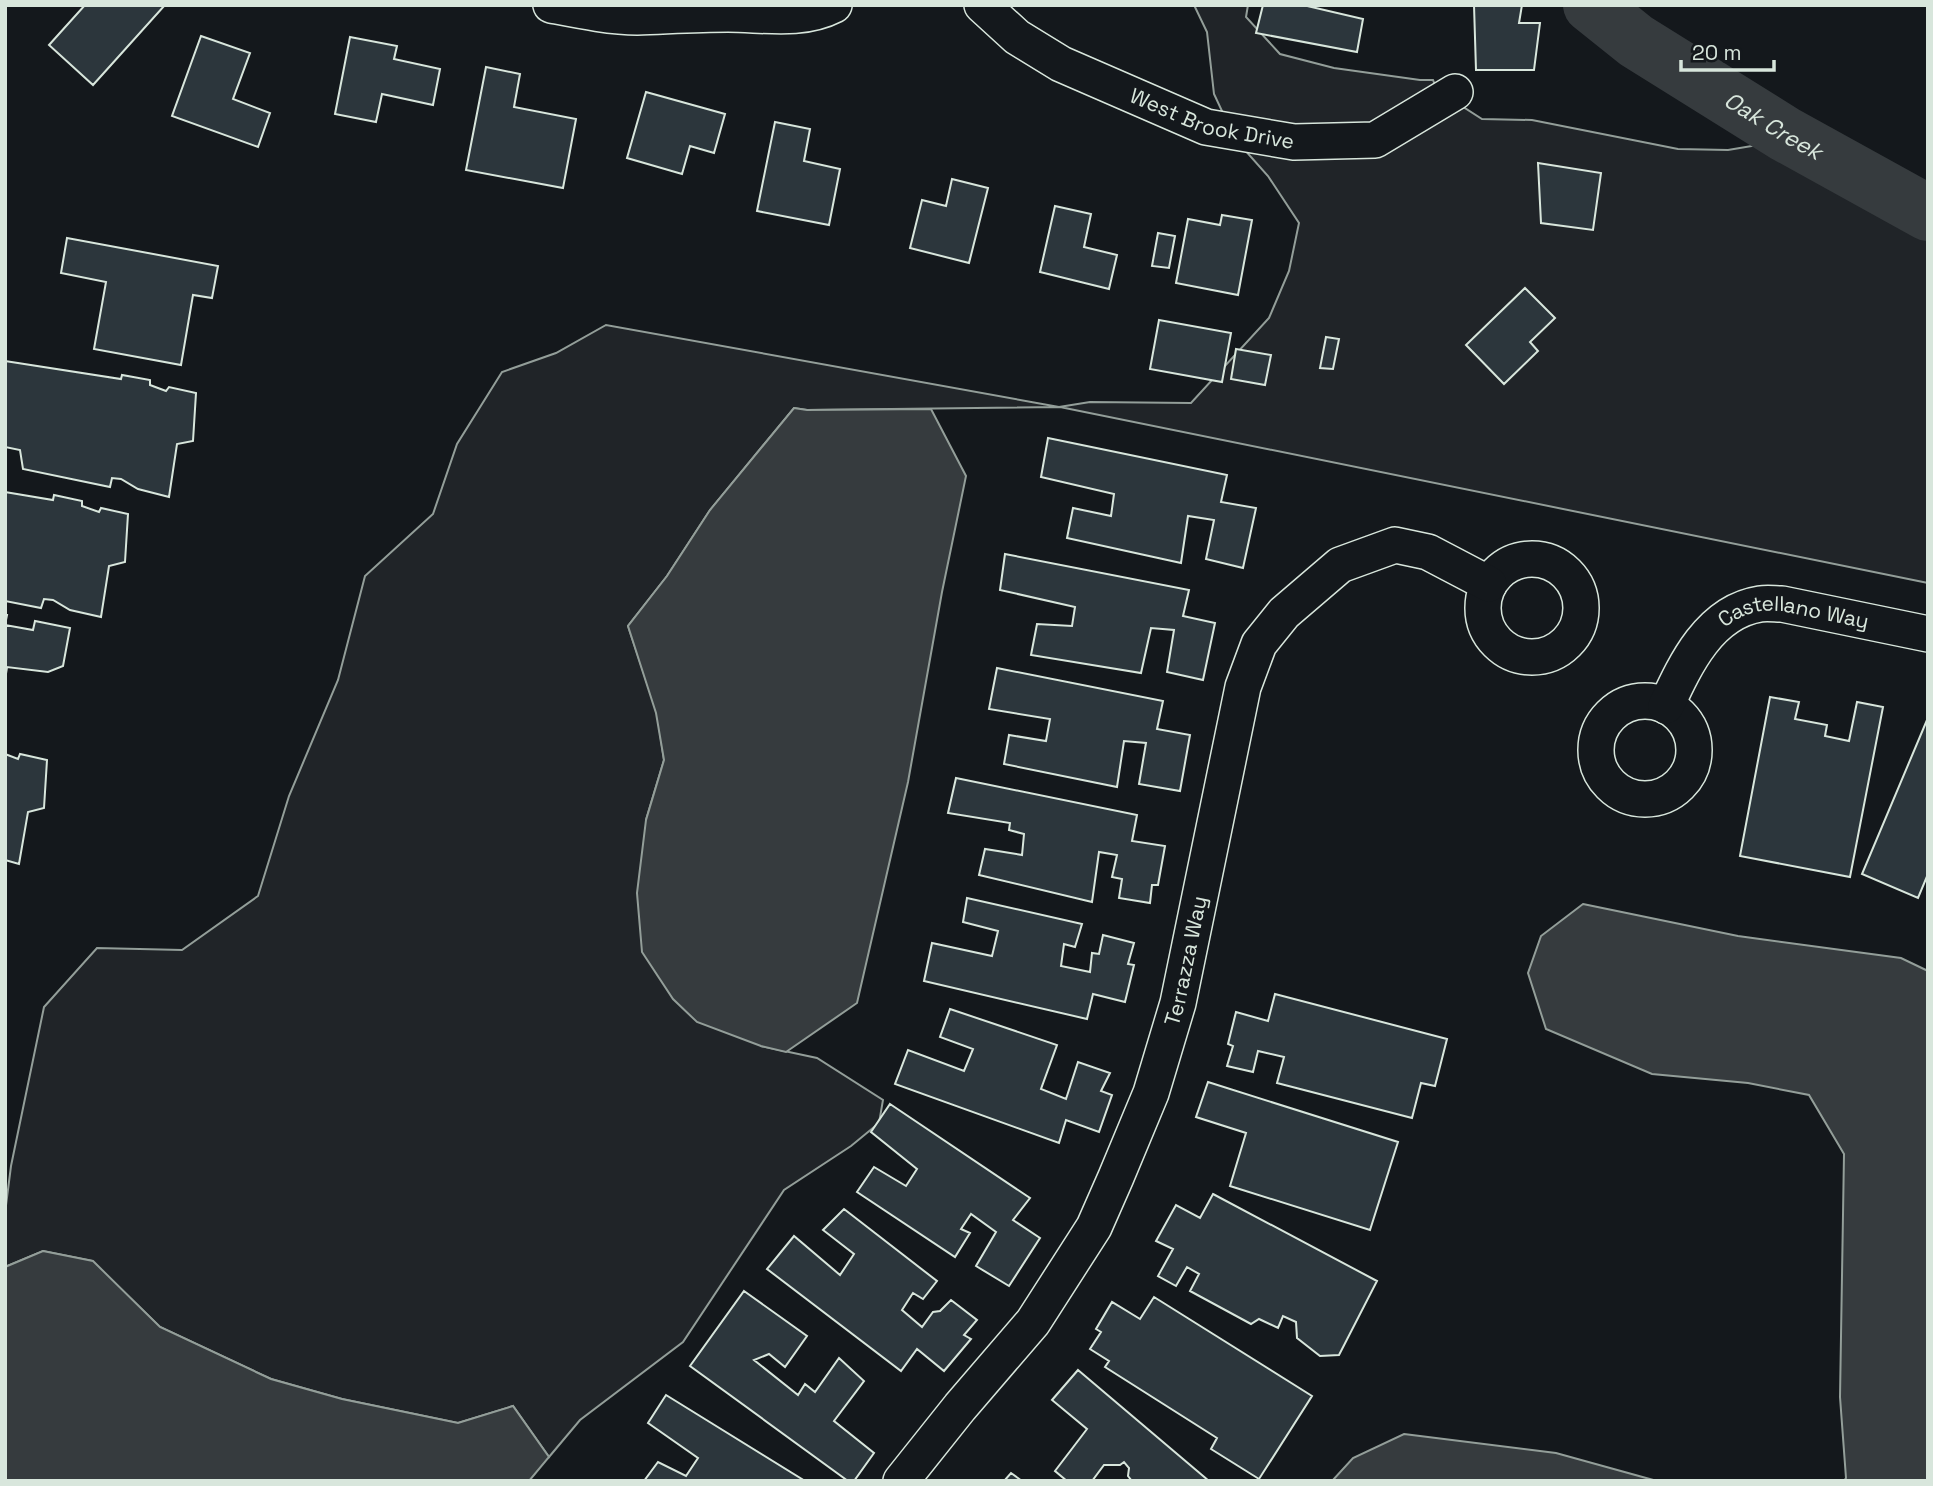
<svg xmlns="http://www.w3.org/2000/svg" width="1933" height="1486" font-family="'Space Grotesk',sans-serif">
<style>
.green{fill:#202428;stroke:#939e99;stroke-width:2}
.water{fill:#363b3e;stroke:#939e99;stroke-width:2}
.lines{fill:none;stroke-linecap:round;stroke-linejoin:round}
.river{stroke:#363b3e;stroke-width:56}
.building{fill:#2c363c;stroke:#d8e6dc;stroke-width:2}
.minor-casing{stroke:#d8e6dc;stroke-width:38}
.minor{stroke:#14181c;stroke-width:35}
.labels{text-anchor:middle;stroke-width:5;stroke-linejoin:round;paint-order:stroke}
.street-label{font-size:21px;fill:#d8e6dc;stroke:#14181c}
.water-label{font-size:23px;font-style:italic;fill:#d8e6dc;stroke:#14181c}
</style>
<rect width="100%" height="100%" fill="#14181c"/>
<path class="green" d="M 1194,5 L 1248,5 L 1246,17 L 1280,54 L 1334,68 L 1420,80 L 1433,80 L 1437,90 L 1482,119 L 1532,120 L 1678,149 L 1728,150 L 1781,141 L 1829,150 L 1876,170 L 1928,204 L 1928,583 L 1060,407 L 807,410 L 794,408 L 710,510 L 667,576 L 628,626 L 657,713 L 664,760 L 646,820 L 761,1046 L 817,1058 L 883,1100 L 879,1123 L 851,1146 L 784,1190 L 683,1342 L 580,1420 L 549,1457 L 513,1406 L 458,1423 L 342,1399 L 271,1379 L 160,1327 L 92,1261 L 43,1251 L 5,1267 L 5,1213 L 11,1166 L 44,1007 L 97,948 L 182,950 L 258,896 L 289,796 L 338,680 L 365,576 L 433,514 L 457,444 L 502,372 L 556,353 L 606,325 L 1059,407 L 1090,402 L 1191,403 L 1269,318 L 1289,271 L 1299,223 L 1268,176 L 1235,139 L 1214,94 L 1207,32 Z"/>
<path class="water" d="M 794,408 L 807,410 L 931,409 L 966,476 L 942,592 L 908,782 L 857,1003 L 786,1052 L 761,1046 L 697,1022 L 673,999 L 642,952 L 637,893 L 646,820 L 664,760 L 656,713 L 628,626 L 667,576 L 710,510 Z
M 1583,904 L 1738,936 L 1901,958 L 1928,971 L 1928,1481 L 1844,1481 L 1846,1478 L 1840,1397 L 1844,1154 L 1809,1095 L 1748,1083 L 1652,1074 L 1546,1029 L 1528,973 L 1541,936 Z
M 43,1251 L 93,1261 L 160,1327 L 271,1379 L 342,1399 L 458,1423 L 513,1406 L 549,1457 L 529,1481 L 5,1481 L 5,1267 Z
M 1404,1434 L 1556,1453 L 1657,1481 L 1332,1481 L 1353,1458 Z"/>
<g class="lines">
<path class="river" id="s1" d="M 1591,5 L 1636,41 L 1785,134 L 1928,213"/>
</g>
<path class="building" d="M 85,5 L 165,5 L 93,85 L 49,45 Z
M 1263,5 L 1303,5 L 1363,19 L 1357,52 L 1256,33 Z
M 1474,5 L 1522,5 L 1519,23 L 1540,23 L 1534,70 L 1476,70 Z
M 201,36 L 250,53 L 233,99 L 270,113 L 258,147 L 172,116 Z
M 350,37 L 397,46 L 394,59 L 440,69 L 433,105 L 382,94 L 376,122 L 335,114 Z
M 486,67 L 520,74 L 514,107 L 576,119 L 563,188 L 466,170 Z
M 646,92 L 725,114 L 714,153 L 690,146 L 682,174 L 627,158 Z
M 775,122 L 810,129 L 804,161 L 840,169 L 829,225 L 757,211 Z
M 1538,163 L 1601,173 L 1593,230 L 1541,223 Z
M 952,179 L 988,188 L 969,263 L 910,248 L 922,200 L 946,206 Z
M 1055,206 L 1091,214 L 1084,247 L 1117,255 L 1109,289 L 1040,272 Z
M 1222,215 L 1252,220 L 1238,295 L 1176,283 L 1188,219 L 1220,225 Z
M 1158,233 L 1175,236 L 1169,268 L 1152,266 Z
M 67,238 L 218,266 L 212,298 L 193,295 L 181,365 L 94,349 L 106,282 L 61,273 Z
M 1525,288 L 1555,318 L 1530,342 L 1538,351 L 1504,384 L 1466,345 Z
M 1159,320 L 1231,333 L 1222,382 L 1150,369 Z
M 1326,337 L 1339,339 L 1333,369 L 1320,368 Z
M 1236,349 L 1271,355 L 1265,385 L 1231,379 Z
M 5,361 L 121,379 L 122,375 L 150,380 L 150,385 L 166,391 L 169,387 L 196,393 L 193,441 L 177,444 L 169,497 L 138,489 L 121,479 L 112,478 L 110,487 L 23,469 L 20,450 L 5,447 Z
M 1048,438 L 1227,475 L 1221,502 L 1256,508 L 1243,568 L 1206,559 L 1214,520 L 1188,516 L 1181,563 L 1067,538 L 1073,508 L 1111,516 L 1114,494 L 1041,477 Z
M 5,492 L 53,500 L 54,495 L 82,501 L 82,506 L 99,512 L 101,508 L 128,514 L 125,562 L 109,566 L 101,617 L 70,610 L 53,600 L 44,599 L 41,608 L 5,601 Z
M 1005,554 L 1189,590 L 1183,616 L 1215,623 L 1203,680 L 1167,672 L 1174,630 L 1151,628 L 1141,673 L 1031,655 L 1037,624 L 1072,626 L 1075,607 L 1000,590 Z
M 5,615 L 7,615 L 5,625 L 33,630 L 35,621 L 70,628 L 63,666 L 48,672 L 7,667 L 5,680 Z
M 997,668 L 1163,701 L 1157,729 L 1190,735 L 1180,791 L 1139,784 L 1146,743 L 1124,741 L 1117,787 L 1004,764 L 1009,735 L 1046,741 L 1050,719 L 989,709 Z
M 1770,697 L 1799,702 L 1795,719 L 1827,725 L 1825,736 L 1849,741 L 1857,702 L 1883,707 L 1850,877 L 1740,856 Z
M 1927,720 L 1928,874 L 1918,898 L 1862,874 Z
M 5,754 L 18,759 L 20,754 L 47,760 L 44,808 L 28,812 L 19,864 L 5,860 Z
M 956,778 L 1137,815 L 1132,841 L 1165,846 L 1158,885 L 1152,885 L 1150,903 L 1119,898 L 1122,879 L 1112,877 L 1117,855 L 1099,852 L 1092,902 L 979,875 L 985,849 L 1022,855 L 1024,834 L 1009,830 L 1010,823 L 948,813 Z
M 967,898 L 1082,924 L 1075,947 L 1064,944 L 1061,966 L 1090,972 L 1092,953 L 1099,954 L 1103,935 L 1134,943 L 1128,964 L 1134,965 L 1125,1002 L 1093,994 L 1087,1019 L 924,981 L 932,943 L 992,956 L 998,931 L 963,922 Z
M 1275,994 L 1447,1039 L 1435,1086 L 1421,1083 L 1412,1118 L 1277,1083 L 1284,1057 L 1258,1051 L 1253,1072 L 1227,1066 L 1233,1046 L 1228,1044 L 1236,1012 L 1268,1021 Z
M 950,1009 L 1057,1045 L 1041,1089 L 1066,1099 L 1078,1062 L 1110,1073 L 1101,1091 L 1112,1095 L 1099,1132 L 1066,1120 L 1059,1143 L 895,1084 L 908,1050 L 964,1071 L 973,1049 L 940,1037 Z
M 1208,1082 L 1398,1142 L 1370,1230 L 1230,1186 L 1246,1133 L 1196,1117 Z
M 890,1104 L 1030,1198 L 1013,1220 L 1040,1238 L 1009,1286 L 976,1266 L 996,1232 L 971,1214 L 961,1229 L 970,1233 L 955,1257 L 857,1192 L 874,1167 L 906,1186 L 917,1169 L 871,1132 Z
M 1213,1194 L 1377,1281 L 1339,1355 L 1320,1356 L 1297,1338 L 1296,1322 L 1283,1316 L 1278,1328 L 1259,1319 L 1251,1324 L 1190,1291 L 1199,1274 L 1187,1267 L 1176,1286 L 1158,1276 L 1173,1249 L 1156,1241 L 1176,1205 L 1200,1218 Z
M 844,1209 L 937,1281 L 923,1299 L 913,1293 L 902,1310 L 922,1327 L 933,1312 L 940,1311 L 951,1300 L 977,1320 L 964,1335 L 971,1339 L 944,1371 L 917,1349 L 901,1371 L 767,1269 L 794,1236 L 840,1275 L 854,1254 L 823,1230 Z
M 744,1291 L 807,1336 L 785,1367 L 769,1354 L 754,1360 L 798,1395 L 805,1384 L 815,1392 L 839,1358 L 864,1381 L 834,1421 L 874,1453 L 854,1481 L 848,1481 L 690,1366 Z
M 1154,1297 L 1312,1396 L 1259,1479 L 1211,1449 L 1217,1438 L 1105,1367 L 1109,1361 L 1090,1349 L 1101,1332 L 1096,1329 L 1112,1302 L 1140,1319 Z
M 1078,1370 L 1209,1481 L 1132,1481 L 1128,1476 L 1129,1468 L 1124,1462 L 1120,1465 L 1104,1465 L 1092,1481 L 1067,1481 L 1055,1471 L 1087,1429 L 1052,1400 Z
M 666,1395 L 805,1481 L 644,1481 L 658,1462 L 686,1476 L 698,1458 L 648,1423 Z
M 1011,1473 L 1022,1481 L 1004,1481 Z"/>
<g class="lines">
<g class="minor-casing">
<g id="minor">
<path d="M 551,5 C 577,10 611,17 637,17 C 667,16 698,14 728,14 C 763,14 801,22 834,5"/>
<path id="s2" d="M 982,5 L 1017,37 L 1061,64 L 1206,127 L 1294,142 L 1375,140 L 1455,92"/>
<circle cx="1532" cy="608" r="49"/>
<circle cx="1645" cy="750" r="49"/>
<path id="s3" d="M 1666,706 C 1685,665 1709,612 1760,604 C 1767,603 1775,604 1782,604 L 1928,634"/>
<path id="s4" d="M 901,1481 L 960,1407 L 1033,1322 L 1094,1227 L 1116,1177 L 1151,1093 L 1178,1003 L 1243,687 L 1259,644 L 1284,613 L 1340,565 L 1395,545 L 1428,552 L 1489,584"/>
</g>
</g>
<use href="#minor" class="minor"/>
</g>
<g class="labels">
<g class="street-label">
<text dy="7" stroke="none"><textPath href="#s2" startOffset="261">West Brook Drive</textPath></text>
<text dy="7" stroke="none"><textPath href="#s3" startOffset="178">Castellano Way</textPath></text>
<text dy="7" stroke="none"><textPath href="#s4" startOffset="602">Terrazza Way</textPath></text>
</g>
<g class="water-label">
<text dy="8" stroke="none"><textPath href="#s1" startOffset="219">Oak Creek</textPath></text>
</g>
</g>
<rect width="1933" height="1486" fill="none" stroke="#d8e6dc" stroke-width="14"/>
<path d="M1681 60v10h93v-10" fill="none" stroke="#d8e6dc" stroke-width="3.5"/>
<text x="1692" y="60" font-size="21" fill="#d8e6dc" stroke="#14181c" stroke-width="5" paint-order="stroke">20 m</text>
</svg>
